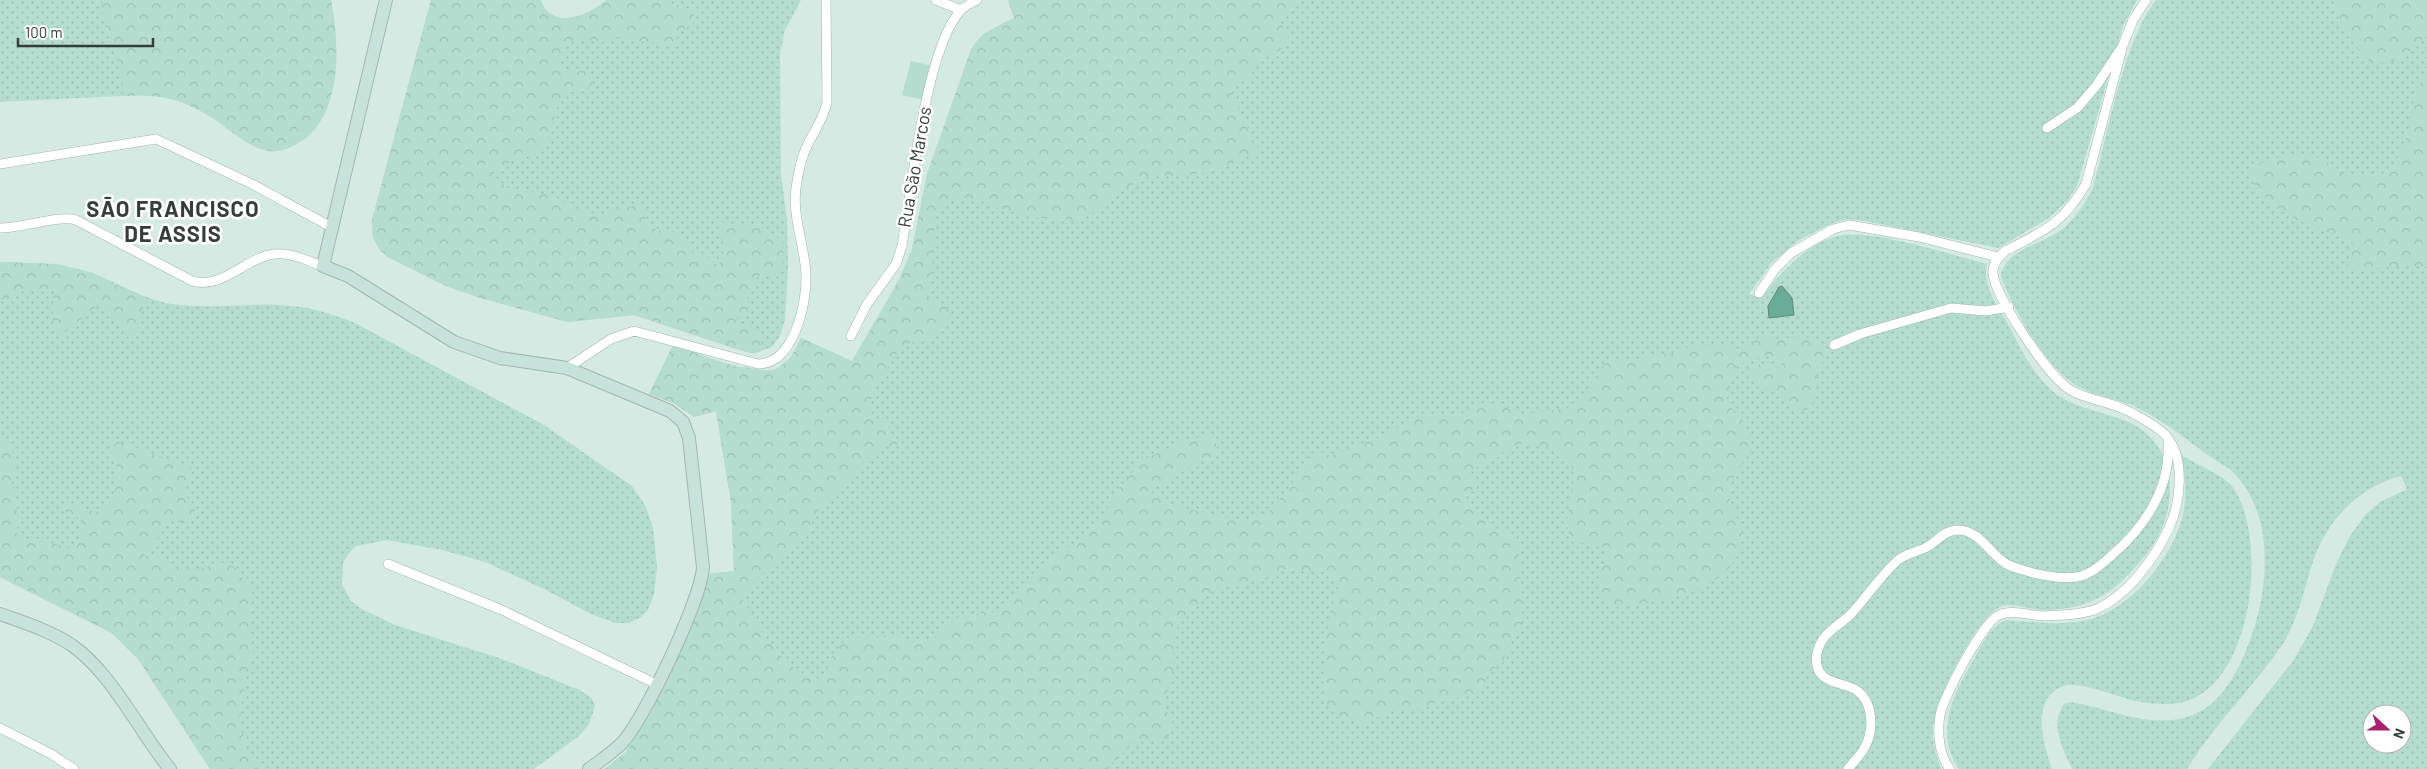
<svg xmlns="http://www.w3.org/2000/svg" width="2427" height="769" font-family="Barlow,sans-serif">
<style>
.grass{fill:url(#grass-dots);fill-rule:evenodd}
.forest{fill:url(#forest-crowns)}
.green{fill:#b4ddcf}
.water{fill:#6aac98;stroke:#5a8b7c}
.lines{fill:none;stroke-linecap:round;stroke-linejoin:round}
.street-casing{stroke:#a2b5af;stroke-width:10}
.secondary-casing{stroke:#a2b5af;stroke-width:14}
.street{stroke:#fff;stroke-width:9}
.secondary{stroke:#c7e2da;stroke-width:12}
.labels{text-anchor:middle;stroke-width:5;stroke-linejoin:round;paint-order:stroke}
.street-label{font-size:18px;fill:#363e3c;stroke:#fff}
.district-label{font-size:22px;font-weight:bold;letter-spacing:1px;fill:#363e3c;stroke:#fff}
</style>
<defs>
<pattern id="grass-dots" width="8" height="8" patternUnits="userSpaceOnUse" patternTransform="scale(1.25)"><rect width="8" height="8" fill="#b4ddcf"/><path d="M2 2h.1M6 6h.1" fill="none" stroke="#9bbfb3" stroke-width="1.8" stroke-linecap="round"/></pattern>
<pattern id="forest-crowns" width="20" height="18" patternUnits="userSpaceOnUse" patternTransform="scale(1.25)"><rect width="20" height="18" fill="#b4ddcf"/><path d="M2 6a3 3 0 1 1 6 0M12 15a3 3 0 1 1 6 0" fill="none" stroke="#9bbfb3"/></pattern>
</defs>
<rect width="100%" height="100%" fill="#d5eae3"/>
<path class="grass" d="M 0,0 L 331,0 C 338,44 344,114 300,142 C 290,148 279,153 268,151 C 242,146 217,117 193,105 C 177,97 158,96 140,95 L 0,102 Z
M 431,0 L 541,0 C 550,33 590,14 607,0 L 801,0 L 785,30 L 780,54 L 781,174 L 787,220 L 788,266 L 785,320 L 780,336 L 772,347 L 756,353 L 750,353 L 634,315 L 568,322 L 477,297 L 444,285 L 388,257 L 379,249 L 373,237 L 372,220 Z
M 1008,0 L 2137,0 L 2123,26 L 2077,186 L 2068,200 L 2049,218 L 1998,248 L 1865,221 L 1847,219 L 1833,223 L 1799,240 L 1772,262 L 1749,294 L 1761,298 C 1780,273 1810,239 1844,235 C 1878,231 1952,255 1987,264 C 1982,283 1995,302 2005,319 C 2019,345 2034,379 2059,396 C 2079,409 2105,412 2126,421 C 2169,439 2178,483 2164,523 C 2158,539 2149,552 2138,564 C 2109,597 2088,609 2043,610 C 2031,610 2015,602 2002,606 C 1977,614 1934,703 1933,729 C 1932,743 1936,755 1941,769 L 605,769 L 626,752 L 652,711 L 696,613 L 709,574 L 734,571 L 731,502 L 716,411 L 694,417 L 675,404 L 649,394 L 744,367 L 768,371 L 777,369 L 791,357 L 801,338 L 852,361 L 892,293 L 911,254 L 927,174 L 973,47 L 983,34 L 1014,18 Z
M 2156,0 L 2427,0 L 2427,769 L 2208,769 L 2293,661 L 2312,628 L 2337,562 L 2350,536 L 2366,514 L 2380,502 L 2407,489 L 2401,476 C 2361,486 2330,517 2315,556 C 2304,586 2300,617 2282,645 C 2253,688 2214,724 2187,769 L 2072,769 C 2063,748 2049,726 2064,704 L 2071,702 C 2109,708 2150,730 2190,716 C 2212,709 2226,690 2237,670 C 2267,613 2283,520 2231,470 C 2200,452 2172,425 2140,409 C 2121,399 2098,397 2079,387 C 2046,369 2015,312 2001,277 C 2004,247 2046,245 2066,226 C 2077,215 2086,202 2093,188 C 2108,135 2123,42 2156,0 ZM 2372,714 L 2402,714 L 2402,744 L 2372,744 Z
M 0,262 C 28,263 56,263 83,270 C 113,279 140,299 172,304 C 214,310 258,301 301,307 C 320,310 337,316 355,323 L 544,425 L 632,486 L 645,505 L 653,528 L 657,566 L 654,595 L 648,610 L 641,617 L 629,623 L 615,623 L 591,614 L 544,589 L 485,562 L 442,550 L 387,540 L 356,546 L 349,553 L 343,563 L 342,584 L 351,601 L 360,608 L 395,625 L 499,658 L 580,690 L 591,698 L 595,706 L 589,724 L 579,736 L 534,769 L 210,769 L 138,659 L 112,633 L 0,577 Z
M 2181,454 C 2194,464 2224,475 2232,486 C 2270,538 2253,690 2179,703 C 2164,705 2150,704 2135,701 C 2117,697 2077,679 2061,687 C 2030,701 2044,746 2052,769 L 1959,769 C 1933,731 1955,692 1975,657 C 1983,643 1991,625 2007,620 C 2033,622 2061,626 2087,620 C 2129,610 2166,565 2180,525 C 2188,502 2186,477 2181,454 Z"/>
<path class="forest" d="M 103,0 L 331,0 C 340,45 343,115 298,143 C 285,151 273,153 258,148 C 208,117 187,91 123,96 C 122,79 118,62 113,46 C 108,30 99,18 103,0 Z
M 431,0 L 541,0 C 546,21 573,22 589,13 C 596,10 602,1 608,0 C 626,0 653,0 671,0 L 671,3 L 694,10 L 693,23 L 685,29 L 679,29 L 675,45 C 660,46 643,39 628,42 L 619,36 L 609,43 L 589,40 L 566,41 L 561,63 L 569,71 L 586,71 L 597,81 L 585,90 L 567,93 L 557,108 L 548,139 L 542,149 L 532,155 L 512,161 L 492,174 L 507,188 L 555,196 L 570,208 L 589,213 L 603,214 L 638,204 L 645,211 L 646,224 C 656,233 665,230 677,233 L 694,254 L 706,255 L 714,264 L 719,264 C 729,252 717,235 721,222 L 749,227 L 760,226 L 775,237 L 783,239 L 783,271 L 773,277 L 762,274 L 757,277 L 755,288 L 745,301 L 751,313 L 739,316 L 736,320 L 739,325 L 751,326 L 761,336 L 762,344 L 756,353 L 742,351 L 634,315 L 568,322 L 477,297 L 444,285 L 388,257 L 379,249 L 373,237 L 372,220 Z
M 1008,0 L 1304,0 C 1293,9 1285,7 1281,23 L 1288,37 C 1283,54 1270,54 1255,62 L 1251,78 L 1239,83 L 1232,89 L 1232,96 L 1240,106 L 1240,119 L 1251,131 L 1254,144 L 1260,150 L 1262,157 L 1247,155 L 1228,165 L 1202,173 L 1179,176 L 1157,175 L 1146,178 L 1111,196 L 1094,212 L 1077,220 L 1039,218 L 998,208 L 975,199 L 964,198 L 942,204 L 938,208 L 933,222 L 936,242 L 927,298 L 948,308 L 951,313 L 947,321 L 930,340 L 906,344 L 892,360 L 875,389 L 871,400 L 872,418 L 887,423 L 890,433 L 900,444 C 864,451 866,463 843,486 C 834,494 823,503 816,513 C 811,521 811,529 804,536 C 781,561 761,568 742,599 C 762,628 783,678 824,679 L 833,654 L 847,638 L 892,635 L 918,642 L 933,638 L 961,615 L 995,612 L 1045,562 L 1061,555 L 1062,550 L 1076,543 L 1097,525 L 1120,487 L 1143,460 L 1188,439 L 1208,436 L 1215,440 L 1217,449 L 1213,458 L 1195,463 L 1168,481 L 1149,490 L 1169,505 L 1246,521 L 1267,513 L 1287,492 L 1311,454 L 1318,451 L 1331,456 L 1387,434 L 1413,418 L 1462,413 L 1481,403 L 1506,407 L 1522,414 L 1564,409 L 1574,405 L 1583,396 L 1605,363 L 1611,359 L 1640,360 L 1649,356 L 1674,354 L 1689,347 L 1703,345 L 1716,344 L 1741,350 C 1749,348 1753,340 1760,337 C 1766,334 1773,339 1779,339 C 1786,339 1792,337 1799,337 C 1835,340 1825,363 1813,385 L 1815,398 L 1809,409 L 1801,411 L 1795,409 L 1776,391 L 1760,386 L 1750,380 L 1749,373 C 1759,359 1769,365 1784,369 C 1777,352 1768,354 1754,359 C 1748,361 1741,363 1737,367 C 1735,370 1727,396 1727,400 C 1728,408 1737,411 1741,417 C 1744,423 1749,436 1750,442 C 1752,455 1732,474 1730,490 C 1727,508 1740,517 1741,533 C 1743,581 1686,595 1650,602 C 1628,607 1592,614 1599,578 C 1601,567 1608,559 1605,549 C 1596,542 1582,548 1573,539 C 1551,520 1604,454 1541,446 C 1532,444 1524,442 1515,445 C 1507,448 1502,454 1496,458 C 1488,464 1478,467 1468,471 L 1478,480 L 1477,488 L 1466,493 L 1466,500 L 1493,528 L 1507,534 L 1519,546 L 1519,570 L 1522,585 L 1522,626 L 1509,646 L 1502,663 L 1489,672 L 1483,688 L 1475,694 L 1447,700 L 1416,709 L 1392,711 L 1363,724 L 1338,717 L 1324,700 L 1323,676 L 1330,610 L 1338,589 L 1337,580 L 1334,576 L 1326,572 L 1307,572 L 1293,568 L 1276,571 L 1267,579 L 1258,581 L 1216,589 L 1190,609 L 1176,630 L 1173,645 L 1173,669 L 1164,706 C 1171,722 1180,724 1164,741 L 1145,737 L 1136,740 L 1106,769 L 605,769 L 626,752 L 652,711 L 696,613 L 709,574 L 734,571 L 731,502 L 716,411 L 694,417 L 675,404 L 649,394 L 673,345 C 696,352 756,379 778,368 C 790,362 796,350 801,338 L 852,361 L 900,278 L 912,249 L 927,174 L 970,52 C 978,33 997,27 1014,18 Z
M 2335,0 L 2427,0 L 2427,36 L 2400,59 L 2374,65 C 2354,48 2340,26 2335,0 Z
M 2427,72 L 2427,266 L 2397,266 L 2346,271 L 2353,243 C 2341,232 2336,235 2322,230 C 2285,216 2266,205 2245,170 C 2266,160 2296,150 2319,158 C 2329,162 2335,171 2345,175 C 2357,179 2375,176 2388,175 L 2401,152 L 2409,130 L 2415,91 Z
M 0,262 L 57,264 L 85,271 L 145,297 L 136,337 L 125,336 L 119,321 L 98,305 L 63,334 L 57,333 C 48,324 56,299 53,286 L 40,291 L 24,290 L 6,299 L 0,300 Z
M 0,427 L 13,454 L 15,468 L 12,483 L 18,517 L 17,533 L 26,541 L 47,542 L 74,549 L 82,531 L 82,522 L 77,517 L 66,516 L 65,510 L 68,503 C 82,502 86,513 102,512 C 123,491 120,462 105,438 C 136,447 165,459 195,469 C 186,481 178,494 195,505 L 195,518 C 188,525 180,523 171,520 L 144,556 L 158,557 L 168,561 L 176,568 L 186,571 L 196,571 L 220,562 L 229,564 L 236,568 L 252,592 L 250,622 L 253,654 L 245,682 L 240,718 L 241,732 L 246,740 L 247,755 L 269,769 L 210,769 L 138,659 L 112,633 L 0,577 Z"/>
<path class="green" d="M 911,61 L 933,66 L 924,100 L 902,95 Z"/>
<path class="water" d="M 1782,286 L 1792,298 L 1794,315 L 1769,318 L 1768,306 L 1779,287 Z"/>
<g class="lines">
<g class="street-casing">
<path id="street" d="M 936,0 L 961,10
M 2047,128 L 2077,108 L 2096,86 L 2120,50
M 0,164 L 156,139 L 252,184 L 333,228
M 0,228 C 25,228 55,215 76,220 L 192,281 C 222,290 246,257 275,254 C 290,252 308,261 323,266
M 1759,293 L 1775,269 L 1791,253 L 1833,229 L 1849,225 L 1919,237 L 1998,257
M 851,336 L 867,304 L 896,264 L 902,246 C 911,192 926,47 961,10 C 965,6 972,3 977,0
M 1834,345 L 1860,334 L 1951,308 L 1986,311 L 2009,307
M 567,368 L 611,339 L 634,331 L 758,364 C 794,364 807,303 806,275 C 805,246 792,217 796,188 C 798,172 801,158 808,144 C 815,130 824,118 827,102 L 826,0
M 388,564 L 502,610 L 656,684
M 0,728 L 51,754 L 74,769
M 1848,769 C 1854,761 1862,754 1866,745 C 1874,728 1873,701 1856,690 C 1843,682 1820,684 1817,665 C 1815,656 1818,647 1823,639 C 1830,629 1842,623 1851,614 C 1867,597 1880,576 1898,560 C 1906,554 1916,552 1925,548 C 1937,542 1944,530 1958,530 C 1982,530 1992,560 2013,567 C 2032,573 2056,580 2076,577 C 2090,575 2101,565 2111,556 C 2145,527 2171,488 2168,442
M 1950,769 C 1939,755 1937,732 1940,715 C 1943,697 1983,622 1999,615 C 2012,609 2031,616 2044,616 C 2061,615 2081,615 2097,609 C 2128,595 2155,558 2169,528 C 2180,504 2186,460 2167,437 C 2160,428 2137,415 2126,410 C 2108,401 2086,400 2069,389 C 2048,376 1996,298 1993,274 C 1992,264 1998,257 2005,251 C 2044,231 2063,224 2086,184 L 2123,45 L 2133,20 L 2146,0"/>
</g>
<g class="secondary-casing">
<path id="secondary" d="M 386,0 L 323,266 L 348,276 L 454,342 L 500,358 L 567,368 L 670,411 L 683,422 L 689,438 L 703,567 C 701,600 645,718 622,743 C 612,753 600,761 589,769
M 0,614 C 25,623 51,631 73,646 C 113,675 139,731 170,769"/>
</g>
<use href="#street" class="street"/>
<use href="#secondary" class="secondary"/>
</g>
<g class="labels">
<g class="street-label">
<text transform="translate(915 167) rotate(-80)" y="6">Rua São Marcos</text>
</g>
<g class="district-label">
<text x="173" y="217">SÃO FRANCISCO<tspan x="173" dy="25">DE ASSIS</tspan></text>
</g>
</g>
<g transform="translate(2387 729) rotate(111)"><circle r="24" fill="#ffffff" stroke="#afb2b1"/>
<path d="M0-4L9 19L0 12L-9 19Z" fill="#a8226b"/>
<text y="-8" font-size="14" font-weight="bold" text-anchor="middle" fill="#363e3c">N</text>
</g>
<path d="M18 38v8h135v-8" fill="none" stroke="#363e3c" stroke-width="2.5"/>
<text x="25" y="38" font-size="15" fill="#363e3c" stroke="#ffffff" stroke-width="4" paint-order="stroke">100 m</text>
</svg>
